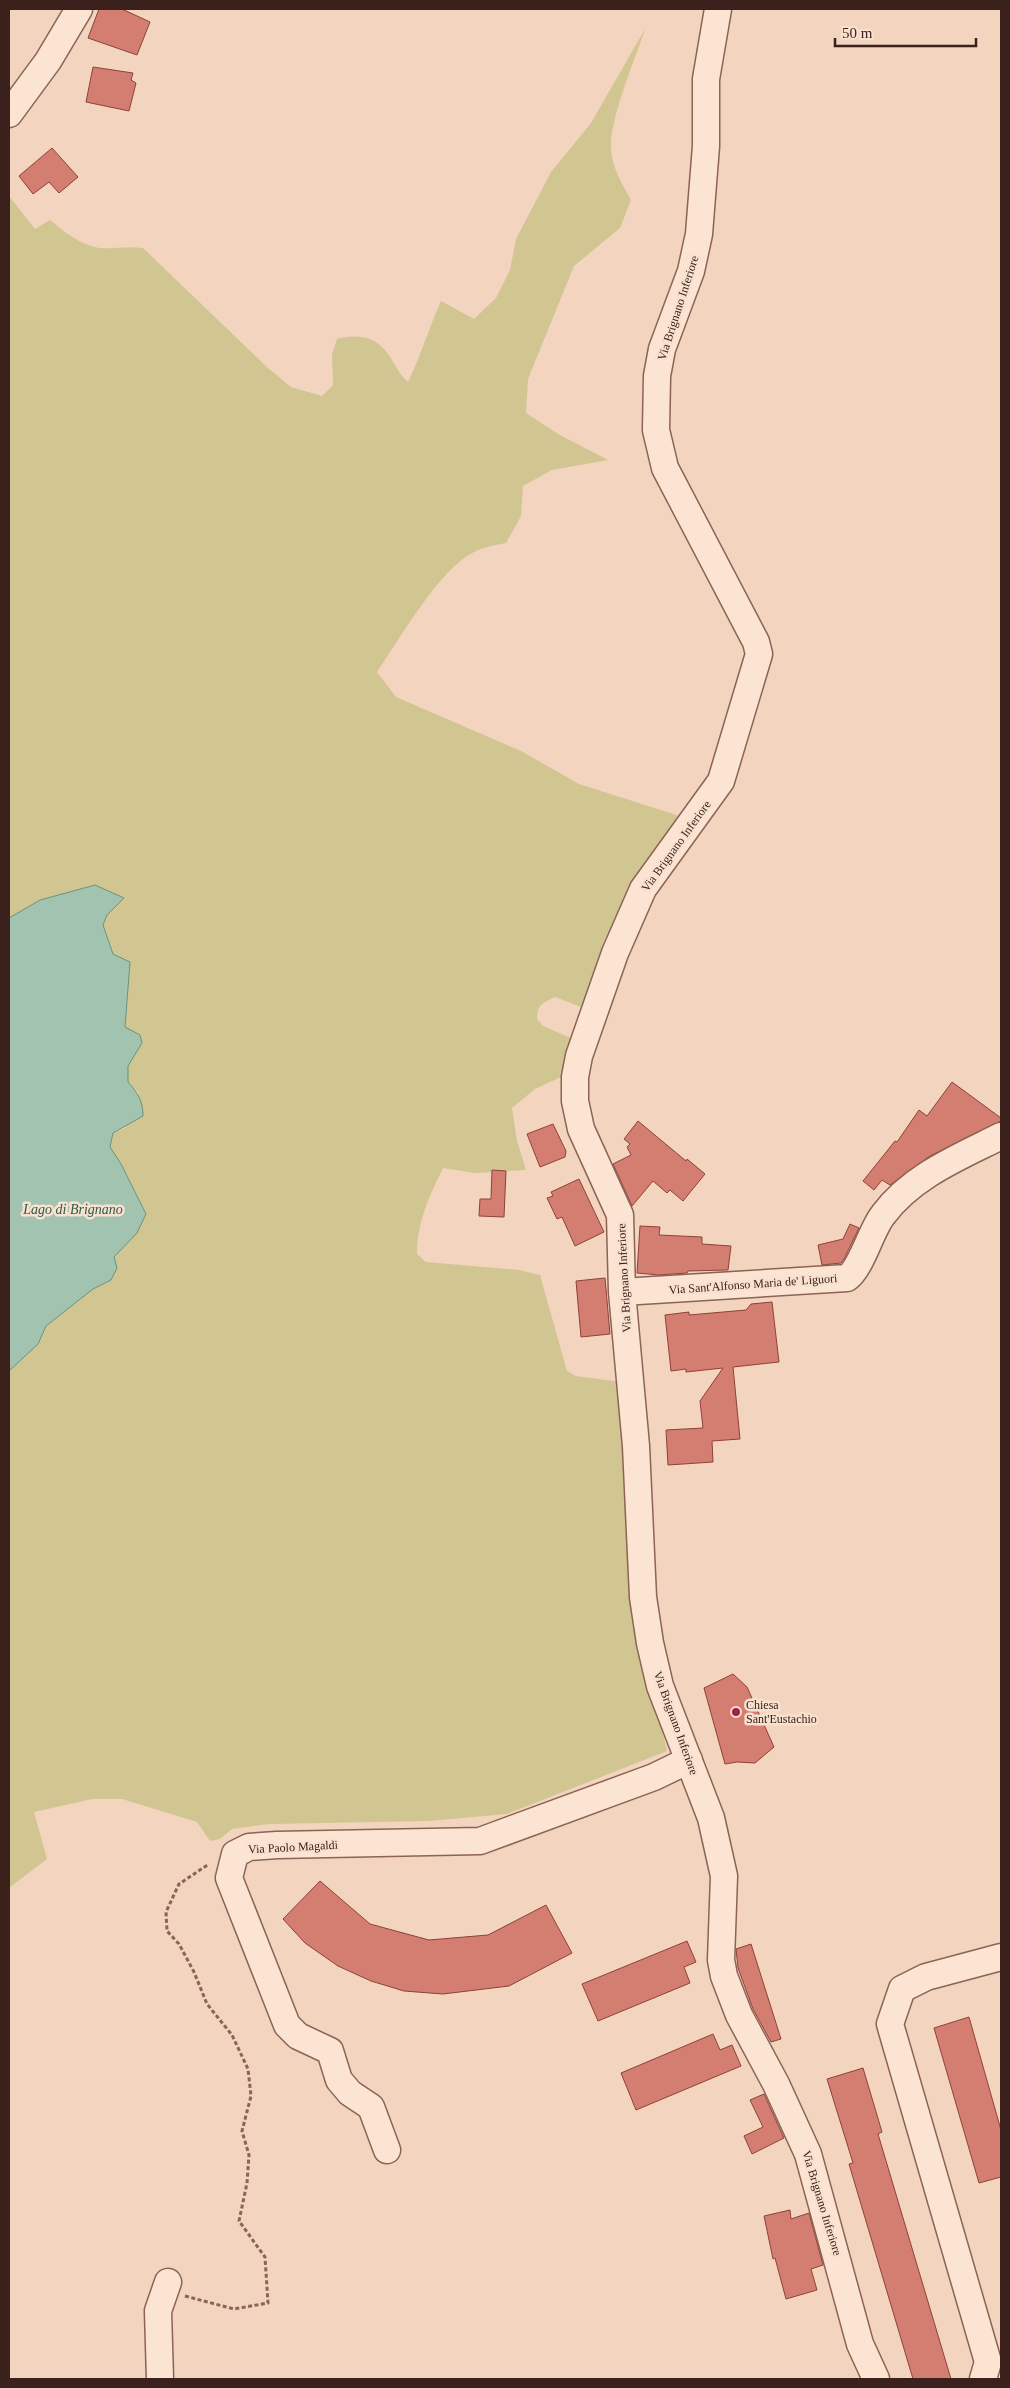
<svg xmlns="http://www.w3.org/2000/svg" width="1010" height="2388" font-family="Georgia,serif">
<style>
.green{fill:#d1c692}
.water{fill:#a2c3b0;stroke:#69927c}
.building{fill:#d47d71;stroke:#8e4239}
.lines{fill:none;stroke-linecap:round;stroke-linejoin:round}
.minor-casing{stroke:#8c6355;stroke-width:29}
.path{stroke:#8c6355;stroke-width:3;stroke-dasharray:4 2.5;stroke-linecap:butt}
.minor{stroke:#fce4d3;stroke-width:26}
.poi-dot{fill:#a12046;stroke:#f9e1cf;stroke-width:2}
.labels{text-anchor:middle;stroke-width:5;stroke-linejoin:round;paint-order:stroke}
.street-label{font-size:12px;fill:#3a211b;stroke:#f9e1cf}
.poi-label{font-size:12px;fill:#3a211b;stroke:#f9e1cf;text-anchor:start}
.water-label{font-size:14px;font-style:italic;fill:#295c4a;stroke:#f9e1cf}
</style>
<rect width="100%" height="100%" fill="#f2d4bf"/>
<path class="green" d="M 645,29 C 635,59 612,114 611,143 C 610,164 621,182 631,200 L 620,228 L 574,266 L 528,379 L 526,413 L 558,434 L 608,460 L 552,470 L 523,486 L 521,516 L 506,543 C 496,545 485,547 476,551 C 440,567 400,639 377,672 L 396,697 L 521,751 L 579,784 L 683,817 L 643,868 L 605,939 L 581,1007 L 555,997 C 542,1003 537,1005 537,1019 L 543,1026 L 573,1039 L 563,1076 L 535,1089 L 512,1108 L 517,1141 L 526,1170 L 475,1173 L 443,1168 C 429,1197 417,1222 417,1254 L 426,1262 L 519,1270 L 540,1275 L 567,1371 L 576,1376 L 621,1382 L 659,1718 L 667,1751 L 507,1814 L 429,1821 L 270,1824 L 232,1829 L 220,1839 L 210,1841 L 197,1822 L 122,1799 L 92,1799 L 34,1812 L 47,1859 L 9,1888 L 9,1371 L 38,1344 L 46,1326 L 93,1289 L 111,1280 L 114,1257 L 137,1233 L 146,1214 L 121,1164 L 110,1147 L 113,1133 L 125,1128 L 139,1093 L 128,1082 L 128,1066 L 142,1043 L 140,1035 L 125,1028 L 130,963 L 113,954 L 103,924 L 107,915 L 123,898 L 95,885 L 40,900 L 9,918 L 9,196 L 35,229 L 50,220 C 63,231 82,246 100,248 C 115,249 128,246 143,248 L 268,368 L 291,387 L 322,396 L 333,385 L 332,354 L 337,339 C 351,335 370,335 382,347 C 393,357 396,372 408,382 C 421,355 429,328 441,301 L 474,319 L 496,298 L 510,270 L 516,239 L 551,172 L 591,123 Z"/>
<path class="water" d="M 95,885 L 124,898 L 107,915 L 103,925 L 113,954 L 130,962 L 125,1027 L 140,1035 L 142,1043 L 128,1066 L 128,1082 C 138,1093 143,1101 143,1116 L 113,1133 L 110,1147 L 121,1164 L 146,1214 L 137,1233 L 114,1257 L 117,1268 L 111,1280 L 93,1289 L 46,1326 L 38,1344 L 9,1371 L 9,918 L 40,900 Z"/>
<path class="building" d="M 99,9 L 122,9 L 150,22 L 137,55 L 88,38 Z
M 93,67 L 133,73 L 131,80 L 136,83 L 129,111 L 86,102 Z
M 52,148 L 78,177 L 59,193 L 49,182 L 33,194 L 19,176 Z
M 952,1082 L 1001,1118 L 1001,1121 L 930,1156 L 890,1185 L 882,1180 L 874,1190 L 863,1181 L 895,1141 L 897,1142 L 919,1110 L 927,1116 Z
M 638,1121 L 686,1161 L 687,1159 L 705,1174 L 683,1201 L 670,1190 L 667,1193 L 653,1181 L 632,1206 L 613,1164 L 631,1155 L 627,1147 L 630,1144 L 624,1139 Z
M 553,1124 L 566,1151 L 565,1157 L 540,1167 L 527,1134 Z
M 492,1170 L 506,1171 L 504,1217 L 479,1216 L 480,1199 L 491,1199 Z
M 579,1179 L 604,1232 L 575,1246 L 562,1217 L 557,1219 L 547,1198 L 553,1196 L 551,1192 Z
M 850,1224 L 859,1228 L 844,1259 L 841,1263 L 822,1265 L 818,1245 L 843,1239 Z
M 640,1226 L 660,1227 L 659,1235 L 702,1237 L 702,1244 L 731,1246 L 728,1270 L 688,1271 L 687,1273 L 659,1275 L 637,1273 Z
M 605,1278 L 610,1334 L 581,1337 L 576,1281 Z
M 772,1302 L 779,1362 L 733,1367 L 740,1439 L 712,1441 L 713,1462 L 668,1465 L 666,1430 L 703,1428 L 700,1401 L 723,1368 L 686,1372 L 686,1369 L 671,1371 L 665,1315 L 689,1312 L 689,1315 L 746,1310 L 751,1304 Z
M 733,1674 L 747,1687 L 774,1747 L 755,1763 L 737,1762 L 725,1764 L 704,1688 Z
M 320,1881 L 370,1924 L 429,1940 L 488,1935 L 546,1905 L 572,1953 L 509,1986 L 443,1994 L 404,1991 L 371,1981 L 338,1966 L 305,1943 L 283,1919 Z
M 687,1941 L 696,1962 L 684,1967 L 690,1983 L 598,2021 L 582,1984 Z
M 751,1944 L 781,2039 L 771,2042 L 753,2009 L 738,1968 L 736,1949 Z
M 969,2017 L 1001,2130 L 1001,2177 L 979,2183 L 934,2028 Z
M 713,2034 L 720,2050 L 732,2045 L 741,2066 L 636,2110 L 621,2073 Z
M 863,2068 L 882,2132 L 878,2134 L 951,2379 L 913,2379 L 849,2164 L 853,2163 L 827,2079 Z
M 764,2094 L 784,2138 L 752,2154 L 744,2136 L 763,2127 L 750,2100 Z
M 790,2210 L 791,2219 L 809,2213 L 823,2265 L 811,2269 L 817,2290 L 786,2299 L 775,2258 L 773,2259 L 764,2216 Z"/>
<g class="lines">
<g class="minor-casing">
<path id="minor" d="M 718,9 L 706,79 L 706,146 L 699,234 L 691,271 L 662,349 L 657,376 L 656,430 L 665,468 L 756,642 L 759,654 L 721,781 L 643,889 L 615,953 L 579,1056 L 575,1077 L 575,1101 L 581,1129 L 620,1215 L 622,1292 L 636,1446 L 643,1597 L 650,1643 L 660,1686 L 711,1818 L 724,1876 L 721,1960 L 724,1976 L 739,2015 L 776,2084 L 808,2154 L 860,2344 L 876,2379
M 9,114 L 48,61 L 79,9
M 622,1292 L 847,1278 C 861,1269 871,1230 883,1215 C 912,1176 959,1157 1001,1136
M 387,2150 L 371,2107 L 350,2093 L 339,2080 L 330,2051 L 298,2036 L 287,2025 L 229,1878 L 235,1854 L 249,1847 L 277,1845 L 480,1841 L 654,1777 L 689,1760
M 160,2379 L 158,2311 L 168,2282
M 983,2379 L 988,2362 L 890,2024 L 902,1989 L 926,1977 L 1001,1957"/>
</g>
<path class="path" d="M 185,2296 L 234,2309 L 268,2303 L 265,2257 L 239,2221 L 247,2183 L 249,2155 L 242,2131 L 251,2096 L 248,2069 L 232,2035 L 207,2004 L 194,1972 L 179,1944 L 167,1931 L 166,1912 L 179,1884 L 209,1864"/>
<use href="#minor" class="minor"/>
</g>
<circle class="poi-dot" cx="736" cy="1712" r="5"/>
<g class="labels">
<g class="street-label">
<text transform="translate(678 308) rotate(-72)" y="4">Via Brignano Inferiore</text>
<text transform="translate(676 846) rotate(-54)" y="4">Via Brignano Inferiore</text>
<text transform="translate(624 1278) rotate(-93)" y="4">Via Brignano Inferiore</text>
<text transform="translate(753 1284) rotate(-4)" y="4">Via Sant'Alfonso Maria de' Liguori</text>
<text transform="translate(676 1723) rotate(70)" y="4">Via Brignano Inferiore</text>
<text transform="translate(293 1847) rotate(-3)" y="4">Via Paolo Magaldi</text>
<text transform="translate(822 2203) rotate(73)" y="4">Via Brignano Inferiore</text>
</g>
<g class="poi-label">
<text x="746" y="1709">Chiesa<tspan x="746" dy="14">Sant'Eustachio</tspan></text>
</g>
<g class="water-label">
<text x="73" y="1214">Lago di Brignano</text>
</g>
</g>
<rect width="1010" height="2388" fill="none" stroke="#3a211b" stroke-width="20"/>
<path d="M835 38v8h141v-8" fill="none" stroke="#3a211b" stroke-width="2.5"/>
<text x="842" y="38" font-size="15" fill="#3a211b" stroke="#f9e1cf" stroke-width="4" paint-order="stroke">50 m</text>
</svg>
